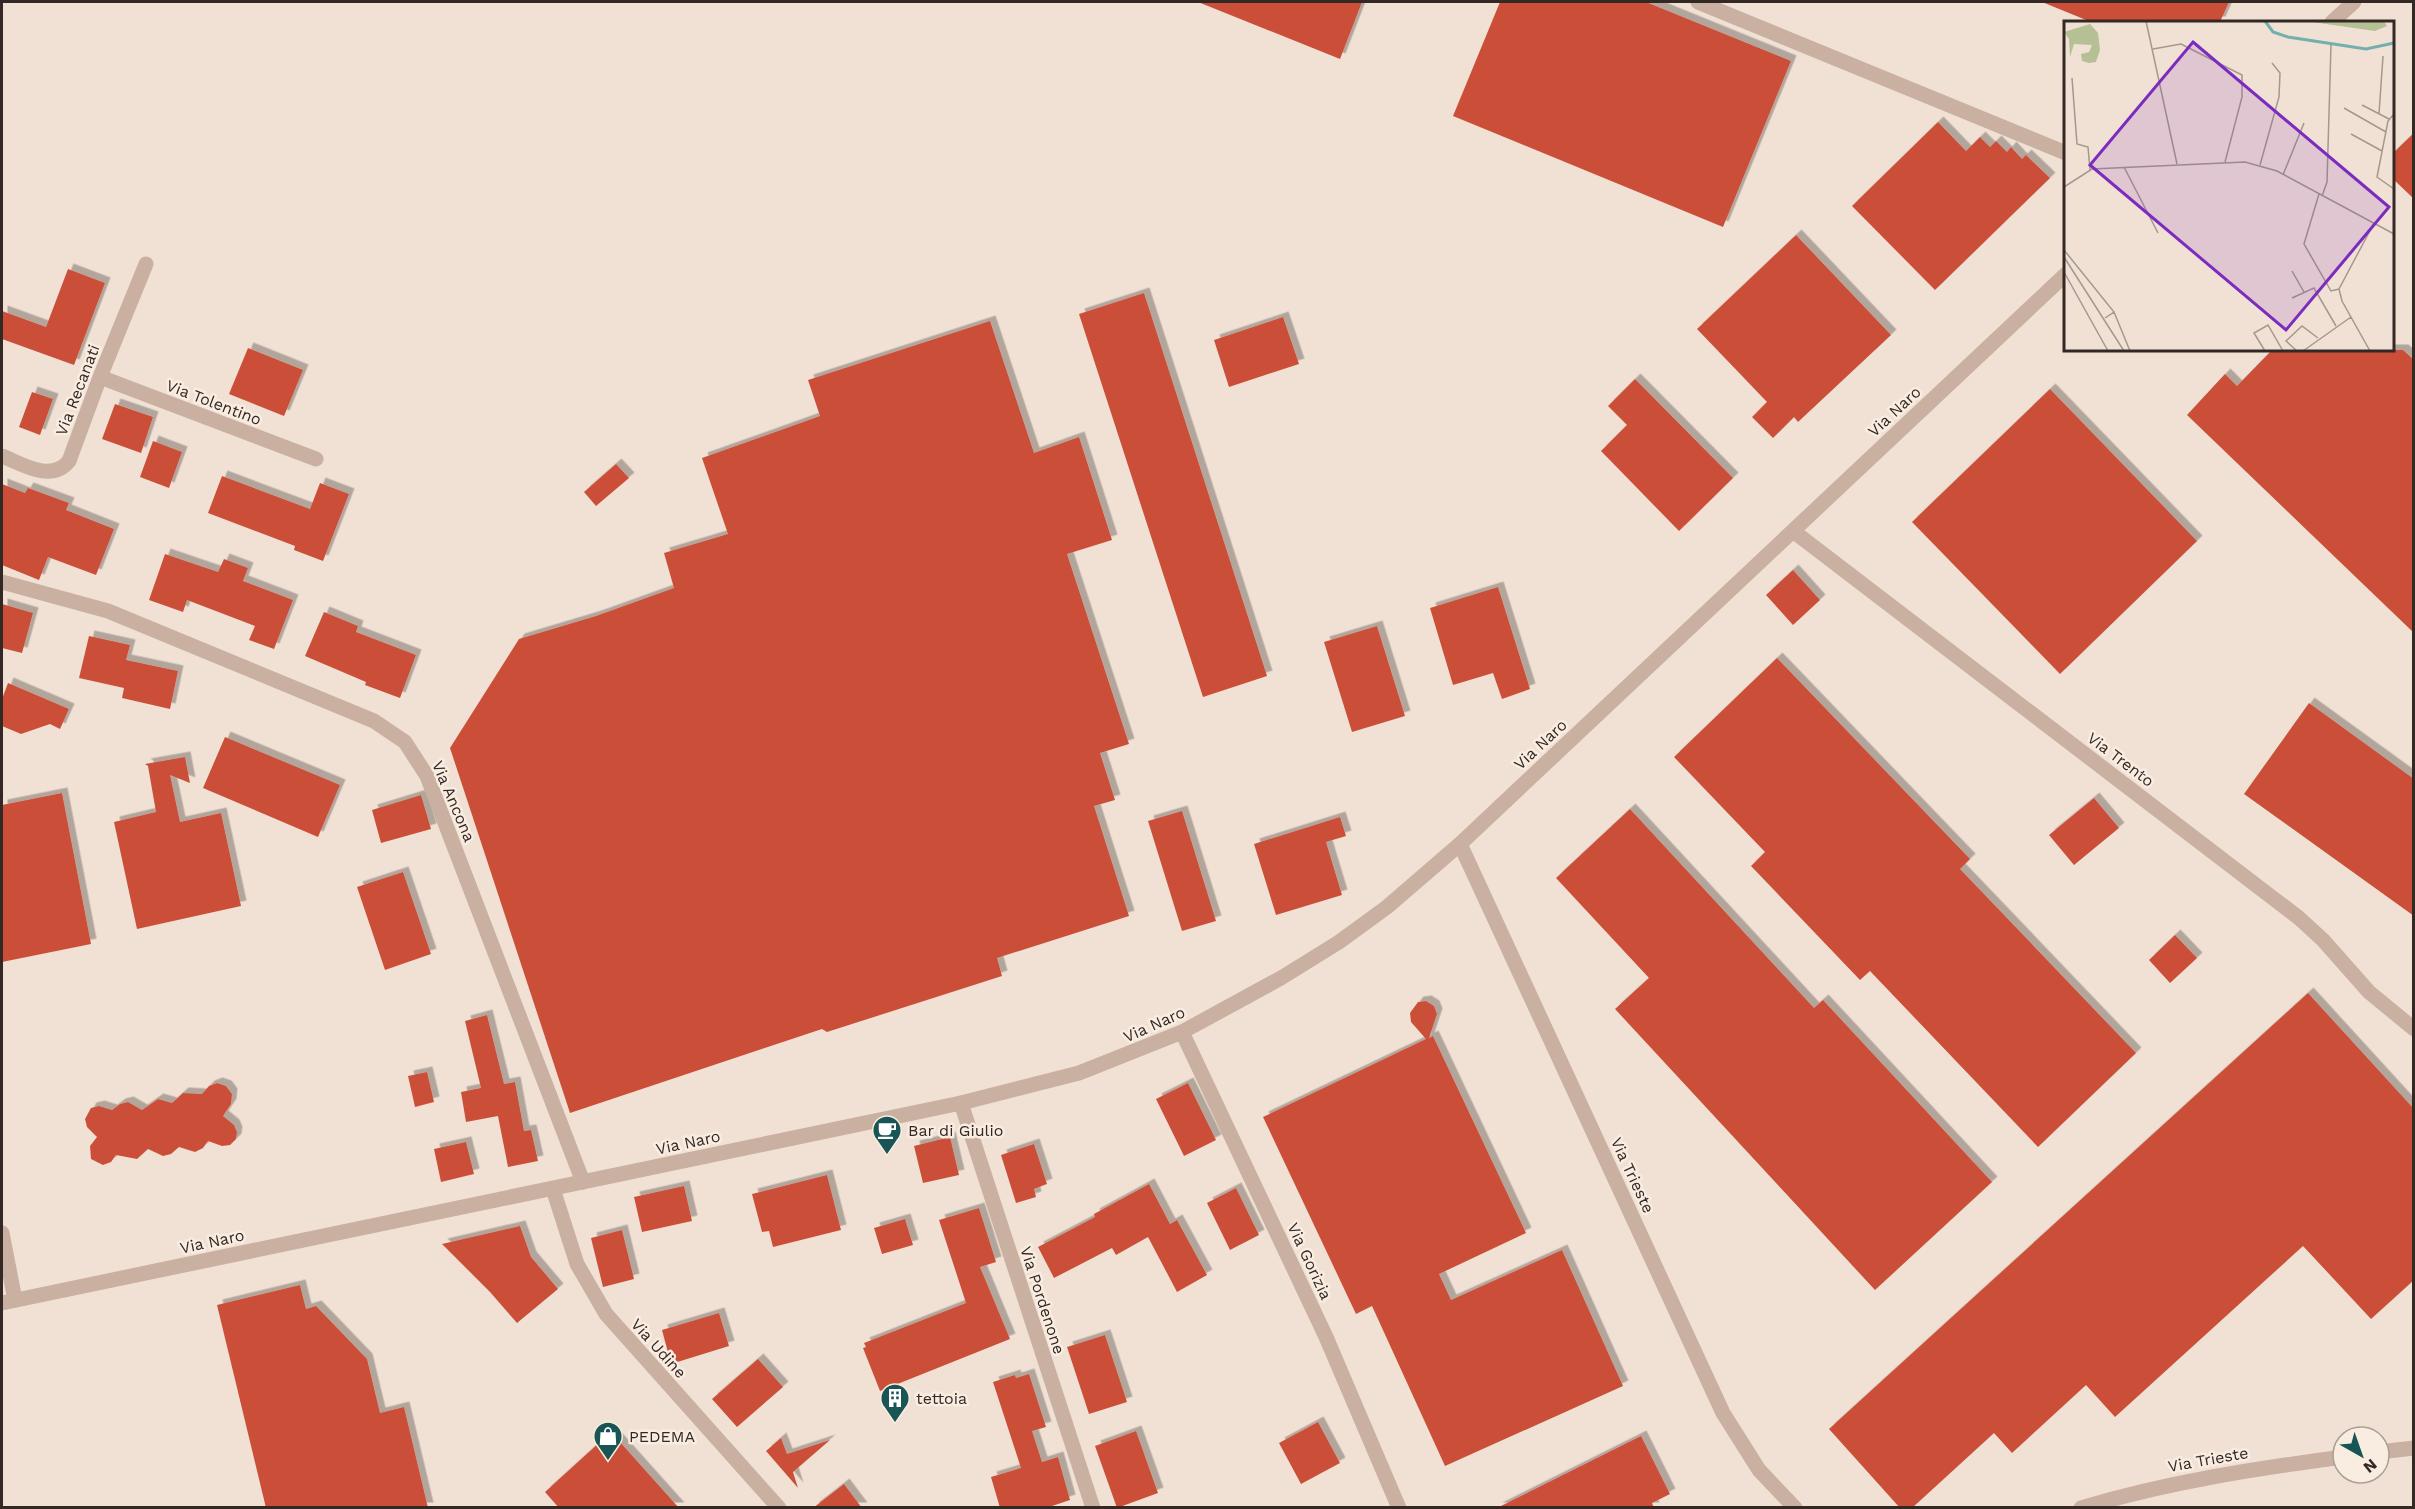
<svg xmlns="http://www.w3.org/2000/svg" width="2415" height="1509" font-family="'Work Sans',sans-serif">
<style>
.building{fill:#cb5039;filter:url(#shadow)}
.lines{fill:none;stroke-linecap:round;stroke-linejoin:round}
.minor{stroke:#c9b0a1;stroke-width:15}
.tertiary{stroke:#c9b0a1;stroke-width:15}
.labels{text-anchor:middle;stroke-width:5;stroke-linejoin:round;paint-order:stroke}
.street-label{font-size:16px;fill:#332824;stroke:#f9ece1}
.poi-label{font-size:16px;fill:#332824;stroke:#f9ece1;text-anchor:start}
.inset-river{fill:none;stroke:#73afac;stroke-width:3}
.inset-road{fill:none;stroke:#a5978e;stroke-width:1.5}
.view{fill:#7b2cbf;fill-opacity:0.15;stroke:#7b2cbf;stroke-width:3}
.inset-edge{fill:none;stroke:#332824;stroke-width:3}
</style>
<defs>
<filter id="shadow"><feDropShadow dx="5.5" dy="-5.5" stdDeviation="0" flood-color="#0004"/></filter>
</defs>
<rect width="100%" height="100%" fill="#f1e1d5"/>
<path class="building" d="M 1198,2 L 1362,2 L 1340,59 Z
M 1500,2 L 1646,2 L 1791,61 L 1723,227 L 1453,116 Z
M 2042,2 L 2229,2 L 2220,22 L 2091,22 Z
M 1938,122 L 1966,151 L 1980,137 L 1990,147 L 1996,141 L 2007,152 L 2011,147 L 2022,159 L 2026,155 L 2050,178 L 1935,290 L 1852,206 Z
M 2414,133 L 2414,199 L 2392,178 L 2392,154 Z
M 1796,235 L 1891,335 L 1798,422 L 1794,417 L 1773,438 L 1752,417 L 1767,402 L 1697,329 Z
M 68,269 L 105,283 L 74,365 L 2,339 L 2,311 L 46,327 Z
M 1144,293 L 1267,676 L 1203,697 L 1079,314 Z
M 1283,317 L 1299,364 L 1229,387 L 1214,340 Z
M 990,321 L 1034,453 L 1079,437 L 1112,540 L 1067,554 L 1129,744 L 1100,753 L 1115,800 L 1094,806 L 1129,916 L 997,958 L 1002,976 L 827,1032 L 822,1029 L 570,1113 L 450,748 L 519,639 L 596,616 L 674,588 L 664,553 L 728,534 L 702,458 L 820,416 L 808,380 Z
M 248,348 L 303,370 L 284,416 L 229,394 Z
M 2272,350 L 2403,350 L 2414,360 L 2414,633 L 2187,415 L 2225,374 L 2237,386 Z
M 1635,379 L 1733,478 L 1679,531 L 1601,451 L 1627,425 L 1608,406 Z
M 2050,389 L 2197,541 L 2060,674 L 1912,522 Z
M 32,392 L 53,399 L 40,435 L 19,427 Z
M 115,404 L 153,417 L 141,453 L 102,439 Z
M 153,441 L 182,452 L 169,488 L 140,477 Z
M 616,464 L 629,478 L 596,506 L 584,492 Z
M 222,476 L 310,509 L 320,483 L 349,494 L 323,561 L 294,550 L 295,546 L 208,513 Z
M 2,484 L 25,493 L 28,488 L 69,503 L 66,510 L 114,529 L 96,575 L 48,557 L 39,580 L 2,565 Z
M 165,554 L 218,572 L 224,559 L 248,568 L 243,581 L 293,600 L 274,649 L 249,640 L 255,626 L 187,600 L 183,612 L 149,600 Z
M 1793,570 L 1820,600 L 1793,625 L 1766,595 Z
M 1498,587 L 1530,689 L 1502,699 L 1493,673 L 1453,685 L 1430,608 Z
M 2,604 L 33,613 L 22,653 L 2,648 Z
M 324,612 L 358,626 L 356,632 L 416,655 L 400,698 L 365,685 L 366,682 L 305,656 Z
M 1377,626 L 1405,716 L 1352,732 L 1324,642 Z
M 89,636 L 130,645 L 126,660 L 178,671 L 170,709 L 122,698 L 124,688 L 79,678 Z
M 1777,658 L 1970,859 L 1960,869 L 2136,1053 L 2038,1147 L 1870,971 L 1860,980 L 1751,866 L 1765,852 L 1674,757 Z
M 8,683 L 69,709 L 60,729 L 50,724 L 21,734 L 2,726 L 2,699 Z
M 2309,703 L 2414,779 L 2414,916 L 2244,794 Z
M 225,737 L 340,785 L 318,837 L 203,788 Z
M 185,757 L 190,783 L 170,775 L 180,822 L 221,813 L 241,906 L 137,929 L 114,822 L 156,812 L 148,766 L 145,764 Z
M 62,793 L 91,944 L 2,962 L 2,805 Z
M 421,795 L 431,829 L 381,843 L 372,810 Z
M 2094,798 L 2119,828 L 2074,865 L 2049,835 Z
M 1630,809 L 1814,1008 L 1823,1000 L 1992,1182 L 1875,1290 L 1615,1009 L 1649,978 L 1556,878 Z
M 1182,811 L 1216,921 L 1182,931 L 1148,821 Z
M 1340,817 L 1346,836 L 1326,842 L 1342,895 L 1276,915 L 1254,844 Z
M 403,872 L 431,954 L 385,970 L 357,887 Z
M 2175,935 L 2197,958 L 2170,983 L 2149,960 Z
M 2308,993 L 2414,1109 L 2414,1280 L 2371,1319 L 2303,1246 L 2115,1417 L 2086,1385 L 2012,1453 L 1994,1433 L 1912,1508 L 1900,1508 L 1829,1429 Z
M 1426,1001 L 1434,1006 L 1437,1014 L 1429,1038 L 1433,1036 L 1526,1233 L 1439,1274 L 1451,1300 L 1562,1250 L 1623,1386 L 1445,1466 L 1372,1306 L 1356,1314 L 1263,1117 L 1426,1039 L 1411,1022 L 1410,1013 L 1418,1002 Z
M 487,1015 L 504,1084 L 515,1082 L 524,1131 L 531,1130 L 538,1161 L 508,1167 L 498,1116 L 466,1122 L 461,1092 L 481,1088 L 465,1021 Z
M 427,1072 L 434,1102 L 415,1107 L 408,1076 Z
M 217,1083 L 226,1086 L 232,1094 L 231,1104 L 223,1116 L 234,1125 L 237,1132 L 236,1139 L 230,1145 L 222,1146 L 208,1141 L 203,1148 L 195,1152 L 179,1147 L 171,1154 L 163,1156 L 148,1149 L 137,1159 L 116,1155 L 111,1162 L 103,1165 L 91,1159 L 90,1146 L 97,1137 L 87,1127 L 85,1119 L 91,1108 L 99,1106 L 112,1110 L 120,1104 L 128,1102 L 142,1110 L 158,1099 L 172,1103 L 183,1093 L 202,1094 L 209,1086 Z
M 1188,1083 L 1216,1140 L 1184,1156 L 1156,1099 Z
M 950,1137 L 959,1175 L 923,1183 L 914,1146 Z
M 466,1142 L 474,1174 L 441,1182 L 434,1149 Z
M 1034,1144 L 1047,1184 L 1034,1189 L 1036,1197 L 1016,1203 L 1001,1155 Z
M 827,1175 L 841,1230 L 773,1247 L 769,1231 L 762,1232 L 752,1194 Z
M 1149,1184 L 1170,1224 L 1177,1220 L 1207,1275 L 1177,1292 L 1148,1237 L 1116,1255 L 1112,1248 L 1054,1278 L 1038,1247 L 1095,1217 L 1094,1214 Z
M 684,1186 L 692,1221 L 642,1232 L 634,1197 Z
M 1236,1188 L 1259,1235 L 1230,1250 L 1207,1203 Z
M 979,1208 L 996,1262 L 980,1267 L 1010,1339 L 880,1391 L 863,1348 L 866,1347 L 864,1343 L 966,1303 L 939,1220 Z
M 905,1219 L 913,1245 L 882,1254 L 874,1228 Z
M 520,1226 L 531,1257 L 558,1289 L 517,1323 L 490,1292 L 442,1244 Z
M 622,1230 L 634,1279 L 603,1287 L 591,1238 Z
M 300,1285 L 306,1309 L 316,1306 L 367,1359 L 380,1413 L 404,1407 L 428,1508 L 266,1508 L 217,1305 Z
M 719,1313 L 729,1346 L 671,1364 L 662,1330 Z
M 1105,1335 L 1127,1402 L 1089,1414 L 1067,1347 Z
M 758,1359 L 783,1387 L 737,1427 L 712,1399 Z
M 1029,1374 L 1046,1427 L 1032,1431 L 1042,1462 L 1058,1457 L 1070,1500 L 1046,1508 L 1000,1508 L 991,1477 L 1021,1468 L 993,1382 L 1015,1375 L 1016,1378 Z
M 1318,1422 L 1340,1463 L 1301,1484 L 1279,1443 Z
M 1136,1431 L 1158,1493 L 1117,1508 L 1095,1446 Z
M 611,1432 L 679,1508 L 559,1508 L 545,1492 Z
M 1641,1436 L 1670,1494 L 1652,1503 L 1654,1508 L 1497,1508 Z
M 781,1438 L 787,1454 L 830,1440 L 793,1472 L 798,1488 L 766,1451 Z
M 844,1484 L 862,1508 L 813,1508 Z"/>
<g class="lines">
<path class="minor" d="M 1698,2 L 2066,153
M 100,377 L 316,459
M 2,456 C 22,464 51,483 69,461 L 100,377 L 146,264
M 1793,531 L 2299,918 L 2323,940 L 2369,992 L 2414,1029
M 2,582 L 108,611 L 374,721 L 405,742 L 427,776 L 583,1182
M 1460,844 L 1723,1413 L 1759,1470 L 1795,1508
M 1182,1032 L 1326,1337 L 1399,1508
M 961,1103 L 1093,1508
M 553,1189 L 577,1264 L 606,1314 L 779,1508
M 2,1233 L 15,1300
M 2379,1452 L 2414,1448
M 2081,1508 C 2168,1482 2253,1469 2343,1457"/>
<path class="tertiary" d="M 2332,22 L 2354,2
M 2,1303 L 961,1103 L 1079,1073 L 1182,1032 L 1281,978 L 1339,942 L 1387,907 L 1460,844 L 2066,274"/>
</g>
<defs>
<g id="cafe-pin" transform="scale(1.5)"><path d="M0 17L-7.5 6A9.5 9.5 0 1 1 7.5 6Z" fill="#195554" stroke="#f9ece1"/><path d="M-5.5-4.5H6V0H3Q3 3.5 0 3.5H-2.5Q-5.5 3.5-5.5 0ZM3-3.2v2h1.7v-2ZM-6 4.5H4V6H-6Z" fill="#fff"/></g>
<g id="building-pin" transform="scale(1.5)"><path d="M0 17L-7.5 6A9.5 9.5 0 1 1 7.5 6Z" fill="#195554" stroke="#f9ece1"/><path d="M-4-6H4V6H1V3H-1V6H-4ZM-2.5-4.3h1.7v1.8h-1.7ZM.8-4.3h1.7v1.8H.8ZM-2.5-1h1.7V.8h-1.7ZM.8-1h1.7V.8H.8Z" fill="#fff"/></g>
<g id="shop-pin" transform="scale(1.5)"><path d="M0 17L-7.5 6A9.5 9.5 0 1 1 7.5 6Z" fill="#195554" stroke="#f9ece1"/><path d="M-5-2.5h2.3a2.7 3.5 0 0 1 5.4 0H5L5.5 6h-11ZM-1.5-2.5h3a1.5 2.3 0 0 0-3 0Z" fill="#fff"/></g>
</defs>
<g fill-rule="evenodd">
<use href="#cafe-pin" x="887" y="1130"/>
<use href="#building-pin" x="895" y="1398"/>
<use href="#shop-pin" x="608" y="1436"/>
</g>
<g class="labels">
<g class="street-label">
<text transform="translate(77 390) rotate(-69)" y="6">Via Recanati</text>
<text transform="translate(214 402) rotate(21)" y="6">Via Tolentino</text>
<text transform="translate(1894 411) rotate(-43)" y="6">Via Naro</text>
<text transform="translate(1540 744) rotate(-43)" y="6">Via Naro</text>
<text transform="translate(2121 759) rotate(37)" y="6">Via Trento</text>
<text transform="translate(454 801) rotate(67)" y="6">Via Ancona</text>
<text transform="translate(1154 1024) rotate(-24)" y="6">Via Naro</text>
<text transform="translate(688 1142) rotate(-12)" y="6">Via Naro</text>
<text transform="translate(1633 1175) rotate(65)" y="6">Via Trieste</text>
<text transform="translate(212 1241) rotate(-12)" y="6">Via Naro</text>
<text transform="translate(1310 1261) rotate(65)" y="6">Via Gorizia</text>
<text transform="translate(1043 1300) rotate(72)" y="6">Via Pordenone</text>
<text transform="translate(659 1348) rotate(48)" y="6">Via Udine</text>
<text transform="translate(2208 1459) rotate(-10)" y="6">Via Trieste</text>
</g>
<g class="poi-label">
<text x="908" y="1136">Bar di Giulio</text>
<text x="916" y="1404">tettoia</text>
<text x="629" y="1442">PEDEMA</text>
</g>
</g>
<g transform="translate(2064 21)">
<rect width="330" height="330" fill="#f1e1d5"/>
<path d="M 241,0 L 320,0 L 323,5 L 311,10 ZM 26,3 L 34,12 L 36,29 L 32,41 L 25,42 L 18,40 L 17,33 L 25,31 L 28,24 L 10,23 L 6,36 L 5,18 L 0,11 Z" fill="#b5c095"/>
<path class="inset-river" d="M 201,0 L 209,11 L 224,16 L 302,28 L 330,22"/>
<path class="inset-road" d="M 82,0 L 113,143M 89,28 L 117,23 L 178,54 L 178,76 L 161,141M 8,57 L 13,123 L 24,126 L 26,149M 298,84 L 325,98M 280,87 L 322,111M 315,93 L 319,35M 330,93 L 324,100 L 313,156 L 330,168M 287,113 L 318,130M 196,144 L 215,76 L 216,52 L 208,42M 60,146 L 94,212M 219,154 L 240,102M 0,166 L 28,148 L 181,141 L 213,150 L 330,213M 255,173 L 240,223 L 267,270 L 275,268M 258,175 L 263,161 L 267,24M 0,229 L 50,291 L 41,297M 0,236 L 60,330M 228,250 L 240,271M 0,251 L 44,330M 228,277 L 250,267 L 272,305M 50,291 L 66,330M 201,330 L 190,312 L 204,304 L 219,330M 233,330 L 222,320 L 238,305 L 254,317M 239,330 L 287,296M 306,330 L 278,280 L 275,268 L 310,202"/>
<path class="view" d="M 129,21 L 325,186 L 222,309 L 26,144 Z"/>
<rect width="330" height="330" class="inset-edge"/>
</g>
<rect width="2415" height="1509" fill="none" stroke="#332824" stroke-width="6"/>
<g transform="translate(2361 1455) rotate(140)"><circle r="28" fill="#f9ece1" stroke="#aa9e95" stroke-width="1.5"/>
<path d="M0-4.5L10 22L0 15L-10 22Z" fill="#195554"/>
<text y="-9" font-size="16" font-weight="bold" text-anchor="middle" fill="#332824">N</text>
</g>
</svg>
